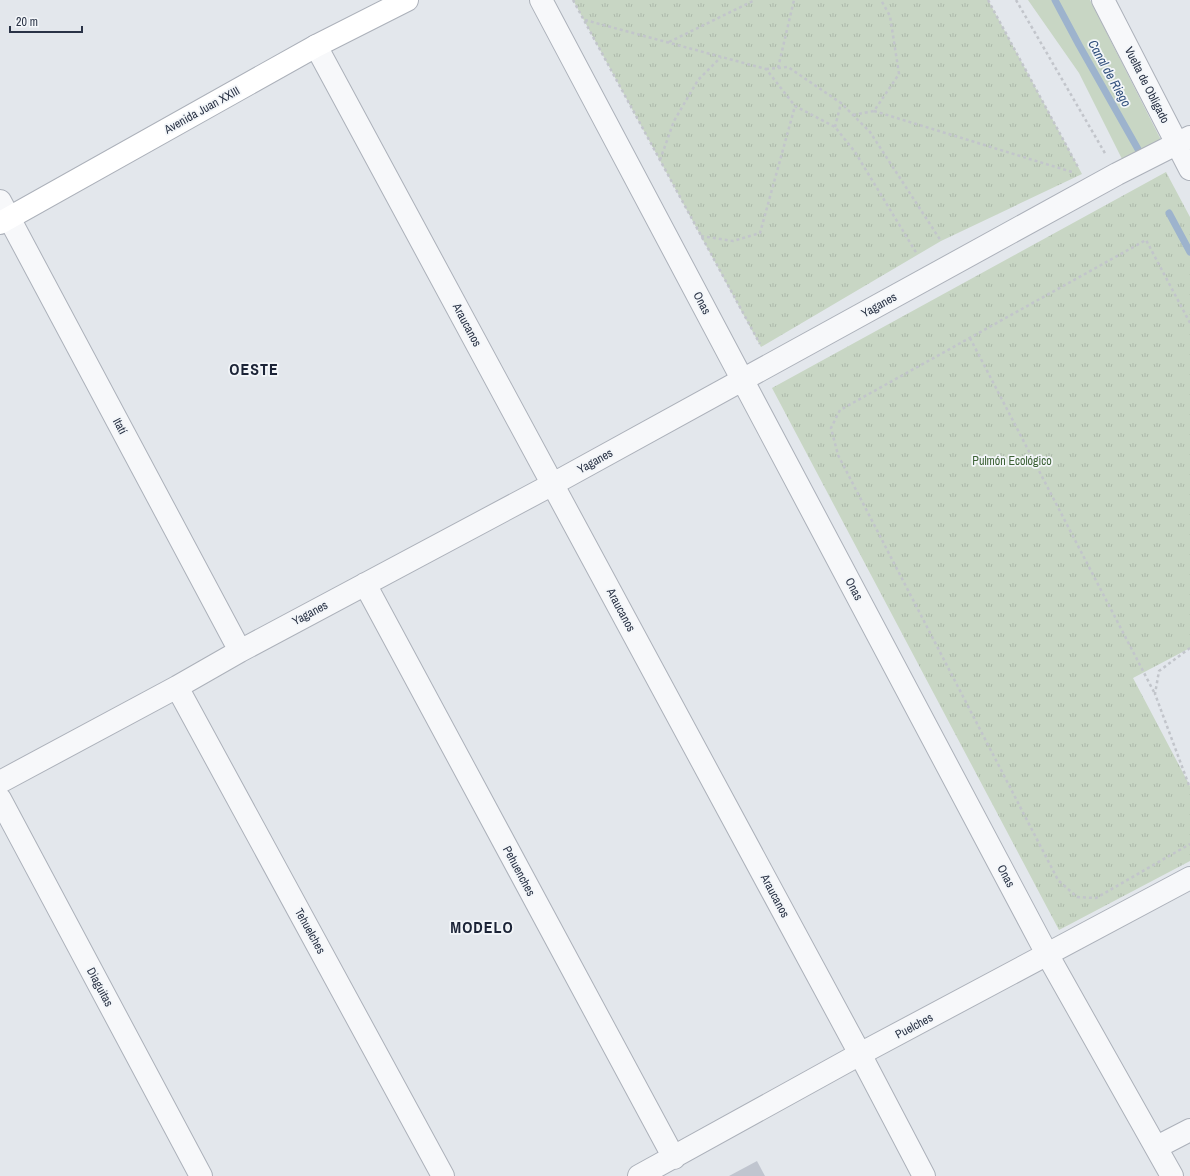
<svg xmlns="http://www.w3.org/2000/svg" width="1190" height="1176" font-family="'Archivo Narrow',sans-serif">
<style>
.grass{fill:#c8d6c4}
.park{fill:url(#park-tufts)}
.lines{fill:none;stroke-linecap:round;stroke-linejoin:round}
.stream{stroke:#9db3cd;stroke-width:7}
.building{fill:#c0c5cf}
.street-casing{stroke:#acb1ba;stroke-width:24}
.secondary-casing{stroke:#acb1ba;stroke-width:24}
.path{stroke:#c2c5cb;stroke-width:2.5;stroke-dasharray:3 3;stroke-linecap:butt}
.street{stroke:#f7f8fa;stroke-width:22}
.secondary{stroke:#fff;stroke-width:22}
.labels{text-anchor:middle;stroke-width:3.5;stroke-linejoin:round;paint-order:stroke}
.street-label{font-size:12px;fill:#2a3346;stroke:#f3f6f9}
.park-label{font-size:12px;fill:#3d6236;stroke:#f3f6f9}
.water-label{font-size:13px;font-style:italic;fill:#31507c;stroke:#f3f6f9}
.district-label{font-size:16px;font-weight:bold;letter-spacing:1px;fill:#1c2437;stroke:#f3f6f9}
</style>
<defs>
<pattern id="park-tufts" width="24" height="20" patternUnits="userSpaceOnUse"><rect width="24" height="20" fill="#c8d6c4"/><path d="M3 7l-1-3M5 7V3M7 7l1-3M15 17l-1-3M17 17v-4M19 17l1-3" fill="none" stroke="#acb8aa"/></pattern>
</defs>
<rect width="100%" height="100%" fill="#e3e7ec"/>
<path class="grass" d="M 1028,0 L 1090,0 L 1161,140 L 1123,161 L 1079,73 Z"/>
<path class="park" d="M 573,0 L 988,0 L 1082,174 L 941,241 L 761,347 Z
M 1166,172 L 1190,217 L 1190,648 L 1133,678 L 1190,786 L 1190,861 L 1059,930 L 772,388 Z"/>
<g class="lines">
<path class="stream" d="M 1055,0 L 1079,45 L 1143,158
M 1169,213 L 1190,252"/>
</g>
<path class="building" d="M 757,1161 L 765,1176 L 729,1176 Z"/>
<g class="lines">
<g class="street-casing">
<path id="street" d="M 541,0 L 1047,954 L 1172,1176
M 1103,0 L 1190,169
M 316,46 L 860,1054 L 924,1176
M 0,201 L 240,651
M 365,584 L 674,1158
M 177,687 L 443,1176
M 0,782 L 177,687 L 240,651 L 553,484 L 1117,174 L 1190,137
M 0,799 L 201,1176
M 1157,1147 L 1190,1130
M 639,1176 L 860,1054 L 1190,878"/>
</g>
<g class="secondary-casing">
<path id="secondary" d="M 0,223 L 316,46 L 407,0"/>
</g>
<path class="path" d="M 573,0 L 760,344
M 988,0 L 1079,169
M 1016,0 L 1106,155
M 585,20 L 766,69 L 795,106 L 835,127 L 855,152 L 917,254
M 669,42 L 755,0
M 778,68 L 794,0
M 766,69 L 788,67 L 841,103 L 870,132 L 941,241
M 874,111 L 1072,172
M 853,115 L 874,111 L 899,74 L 890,16 L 881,0
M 835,127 L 841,103
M 660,160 L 674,121 L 698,80 L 721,57
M 701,236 L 733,241 L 760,233 L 795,106
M 1190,323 L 1146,240 L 840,410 L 831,428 L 838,455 L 1058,880 L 1077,897 L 1096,898 L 1190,844
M 970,338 L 1155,694
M 1190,648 L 1159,671 L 1155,694 L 1190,788"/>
<use href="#street" class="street"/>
<use href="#secondary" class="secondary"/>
</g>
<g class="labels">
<g class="street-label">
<text transform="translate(1147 85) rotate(63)" y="4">Vuelta de Obligado</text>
<text transform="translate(202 110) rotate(-29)" y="4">Avenida Juan XXIII</text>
<text transform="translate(702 303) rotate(62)" y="4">Onas</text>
<text transform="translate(879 305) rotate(-29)" y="4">Yaganes</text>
<text transform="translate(467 325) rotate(62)" y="4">Araucanos</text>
<text transform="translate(120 426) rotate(62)" y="4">Itatí</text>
<text transform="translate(595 461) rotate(-29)" y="4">Yaganes</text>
<text transform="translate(854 589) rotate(62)" y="4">Onas</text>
<text transform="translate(621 610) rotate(62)" y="4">Araucanos</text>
<text transform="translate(310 613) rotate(-28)" y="4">Yaganes</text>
<text transform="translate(519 871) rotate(62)" y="4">Pehuenches</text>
<text transform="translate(1006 876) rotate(62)" y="4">Onas</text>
<text transform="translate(775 896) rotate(62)" y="4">Araucanos</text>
<text transform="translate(310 931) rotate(61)" y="4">Tehuelches</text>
<text transform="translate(100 987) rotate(62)" y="4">Diaguitas</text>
<text transform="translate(914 1026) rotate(-28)" y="4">Puelches</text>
</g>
<g class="park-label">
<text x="1012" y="465">Pulmón Ecológico</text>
</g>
<g class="water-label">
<text transform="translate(1110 73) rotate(61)" y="5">Canal de Riego</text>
</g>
<g class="district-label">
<text x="254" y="375">OESTE</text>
<text x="482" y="933">MODELO</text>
</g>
</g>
<path d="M10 26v6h72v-6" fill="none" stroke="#2a3346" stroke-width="2"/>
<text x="16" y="26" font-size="12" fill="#2a3346" stroke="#f3f6f9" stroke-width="3" paint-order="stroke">20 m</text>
</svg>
